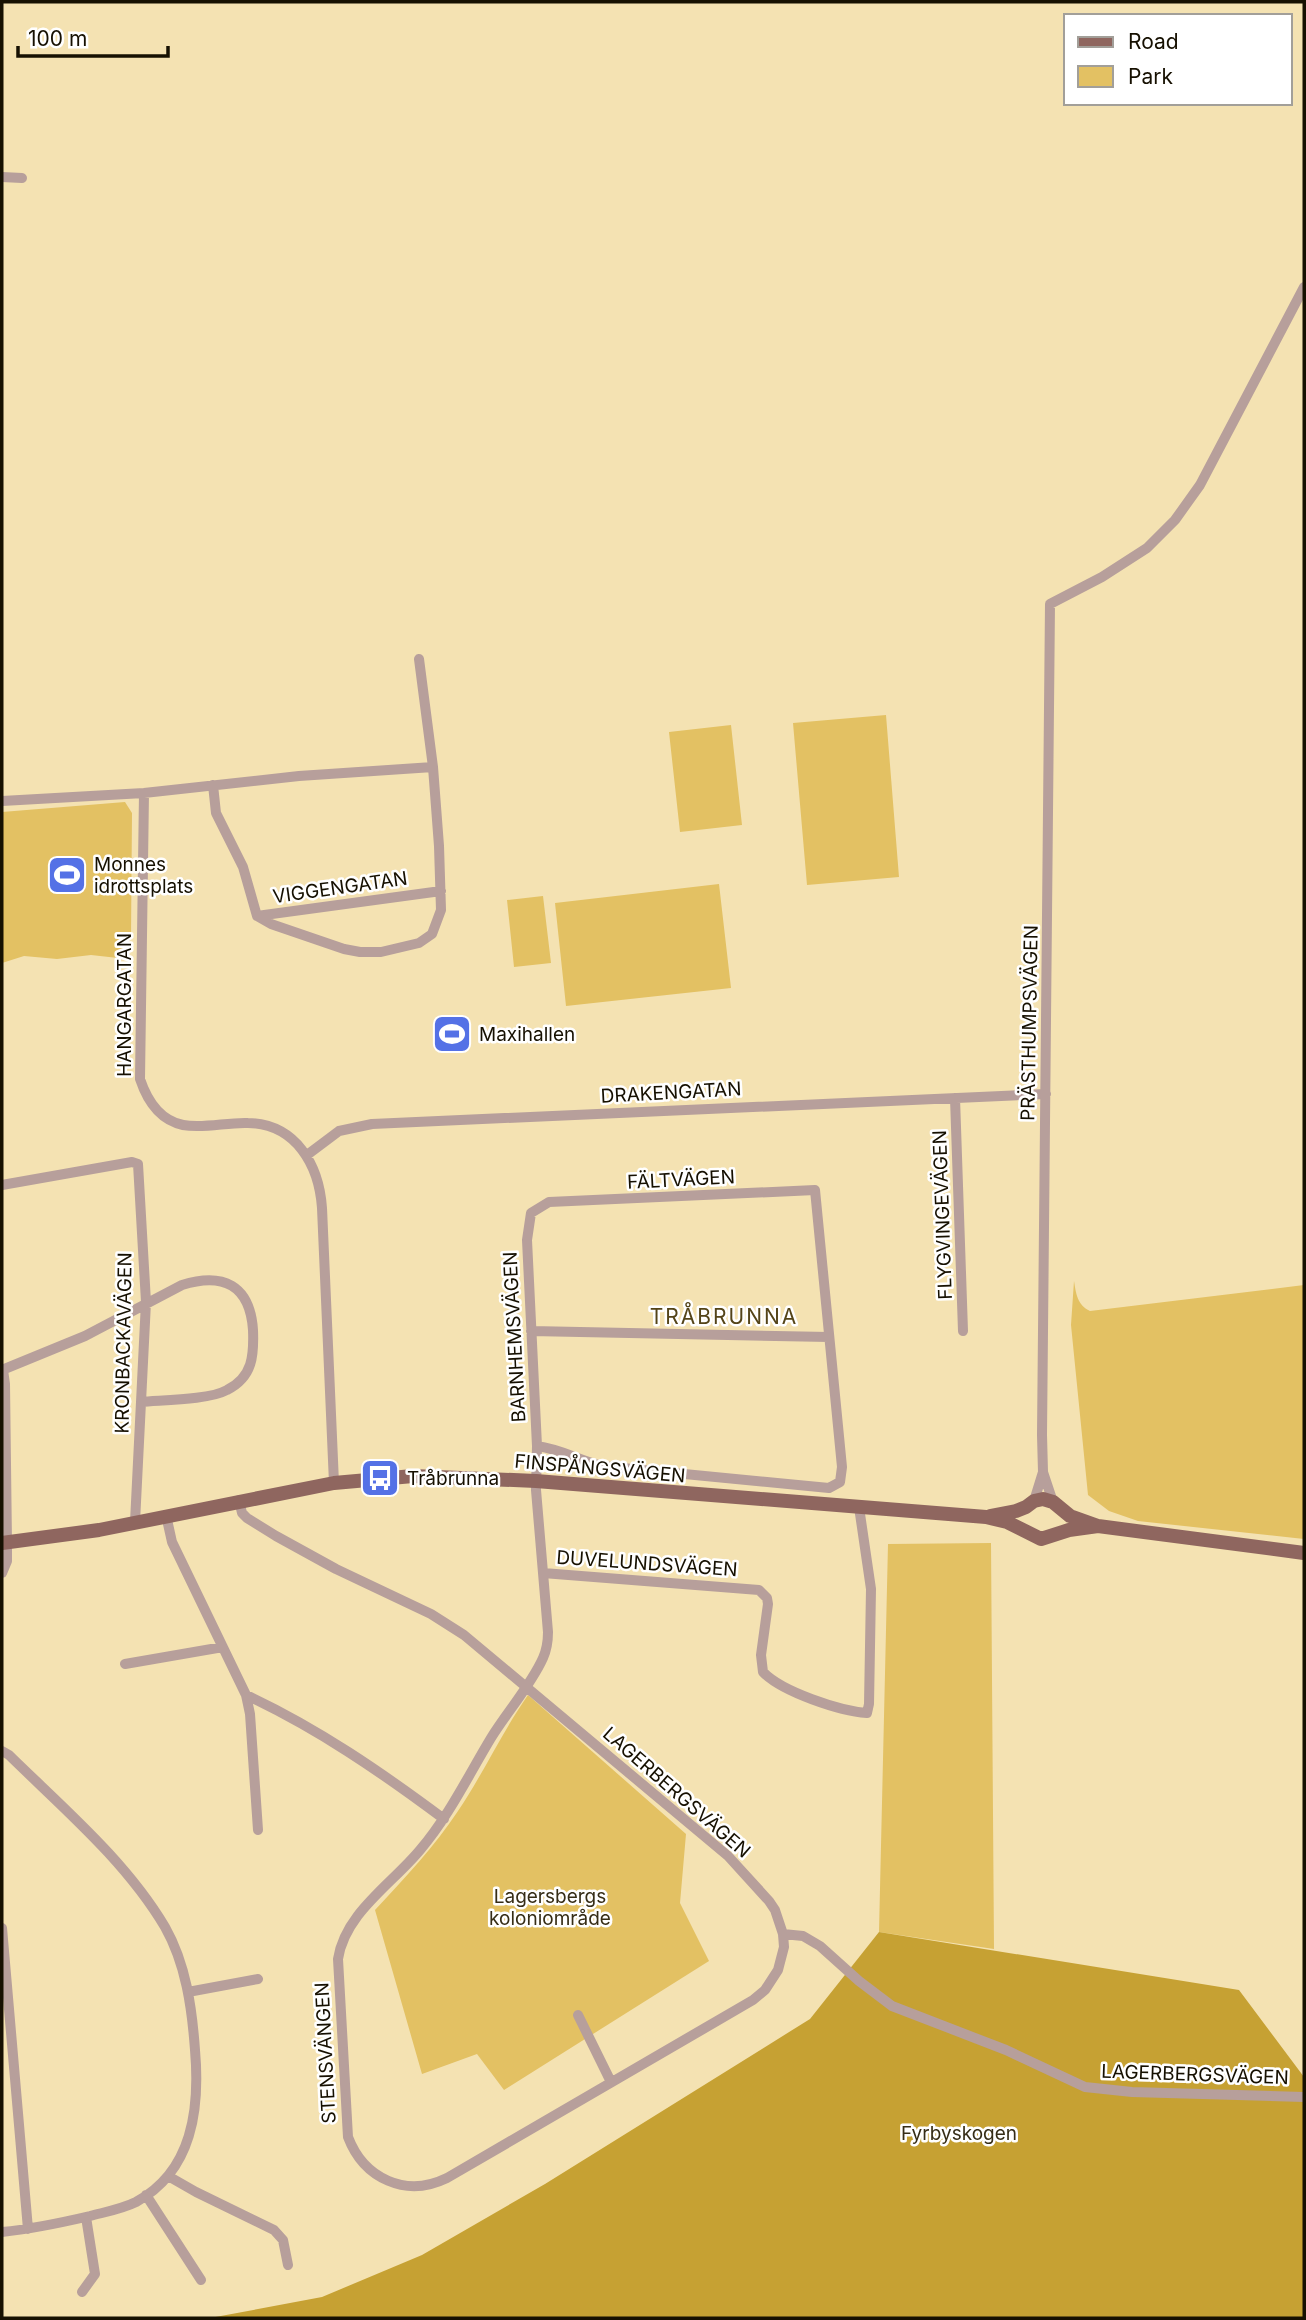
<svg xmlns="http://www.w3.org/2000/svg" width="1306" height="2320" font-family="Inter,sans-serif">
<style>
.green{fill:#e3c163}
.forest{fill:#c6a133}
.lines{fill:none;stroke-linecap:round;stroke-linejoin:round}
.minor{stroke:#b79f9b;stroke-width:10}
.major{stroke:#8f665f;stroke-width:14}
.labels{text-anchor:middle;stroke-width:5;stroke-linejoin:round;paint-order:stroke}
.poi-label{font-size:19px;fill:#161001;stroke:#fff;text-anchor:start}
.street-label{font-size:19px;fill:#161001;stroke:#fff}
.park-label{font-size:19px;fill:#362d16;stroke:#fff}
.neighbourhood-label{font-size:21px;letter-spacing:2px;fill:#544418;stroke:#fff}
</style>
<rect width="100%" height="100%" fill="#f4e2b2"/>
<path class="green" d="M 886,715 L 899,877 L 807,885 L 793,723 Z
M 731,725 L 742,825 L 680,832 L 669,732 Z
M 125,802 L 132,813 L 131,937 L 118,958 L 91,955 L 57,959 L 24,956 L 2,963 L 2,812 Z
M 719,884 L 731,988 L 566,1006 L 555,903 Z
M 543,896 L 551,963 L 514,967 L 507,900 Z
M 1074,1281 C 1076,1293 1077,1305 1090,1311 L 1304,1285 L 1304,1539 L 1138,1521 L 1109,1511 L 1088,1495 L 1071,1325 Z
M 991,1543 L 994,1949 L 879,1932 L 888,1544 Z
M 528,1695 L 686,1834 L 680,1903 L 709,1961 L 504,2090 L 477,2054 L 422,2074 L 375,1910 C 405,1878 434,1847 458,1811 C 483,1774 502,1732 528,1695 Z"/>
<path class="forest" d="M 879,1932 L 1239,1990 L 1304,2077 L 1304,2318 L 210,2318 L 322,2297 L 422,2255 L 545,2184 L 810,2019 Z"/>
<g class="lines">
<path class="minor" d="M 2,177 L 22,178
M 213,785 L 216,813 L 243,867 L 257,916 L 441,891
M 144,793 L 140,1079 C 147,1100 159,1120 183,1125 C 204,1129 227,1122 248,1123 C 296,1124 319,1165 322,1208 L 334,1483
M 2,801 L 144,793 L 299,776 L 433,767
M 257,916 L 271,924 L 344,949 L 360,952 L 381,952 L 419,943 L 432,934 L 441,910 L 439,846 L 433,767 L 419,659
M 955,1098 L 963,1331
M 307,1155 L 339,1131 L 372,1124 L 1046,1094
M 2,1185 L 132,1162 L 138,1164 L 146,1302 L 135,1522
M 531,1331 L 829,1337
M 2,1370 L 85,1336 L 182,1285 C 223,1272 250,1285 253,1330 C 254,1355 253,1377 227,1390 C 209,1400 163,1400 141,1402
M 239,1500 L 242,1513 L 247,1518 L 276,1536 L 336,1569 L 431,1614 L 464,1635 L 728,1856 L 769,1901 L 775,1910 L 783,1934 L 784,1947 L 778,1970 L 765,1990 L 753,2000 L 447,2178 C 406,2198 364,2179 348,2137 L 338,1959 C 345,1913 392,1884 420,1850 C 449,1816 468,1776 491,1738 C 507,1712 531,1685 543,1658 C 547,1649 548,1641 548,1632 L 536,1490 L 537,1446 L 527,1240 L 531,1213 L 549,1202 L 815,1190 L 842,1467 L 840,1482 L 829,1488 L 602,1466 C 579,1460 560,1449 537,1446
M 1034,1501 L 1043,1472
M 1053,1502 L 1043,1472 L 1042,1435 L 1050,604 L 1102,577 L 1147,548 L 1175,520 L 1200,485 L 1304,287
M 166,1515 L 172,1542 L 246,1695 C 317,1728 381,1772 444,1819
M 2,1573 L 7,1561 L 7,1543 L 5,1384 L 3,1370
M 543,1573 L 759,1590 L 767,1598 L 768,1604 L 761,1655 L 763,1672 C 782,1692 840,1711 867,1713 L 869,1704 L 871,1589 L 859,1507
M 125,1664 L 223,1647
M 246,1695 L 250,1714 L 258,1830
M 2,1751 L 9,1755 C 63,1808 126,1861 165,1927 C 186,1964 192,2008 195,2050 C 200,2108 193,2171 136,2202 C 122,2209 105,2212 90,2216 C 60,2223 32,2229 2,2232
M 2,1928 L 28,2229
M 783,1934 L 803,1936 L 820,1946 L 859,1981 L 892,2006 L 1006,2050 L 1085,2087 L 1132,2092 L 1304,2097
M 188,1992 L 258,1979
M 578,2015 L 611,2082
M 168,2176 L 196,2192 L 274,2230 L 283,2240 L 288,2265
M 146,2195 L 201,2280
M 82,2292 L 95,2274 L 86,2217"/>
<path class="major" d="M 990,1516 L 1016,1511 L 1026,1507 L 1034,1501 L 1043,1499 L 1053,1502 L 1070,1516 L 1098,1526 L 1304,1553
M 2,1543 L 99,1530 L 334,1483 L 413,1476 L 536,1481 L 986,1517 L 1007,1522 L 1041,1539 L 1069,1530 L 1098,1526"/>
</g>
<defs>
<g id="stadium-square" transform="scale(2.0125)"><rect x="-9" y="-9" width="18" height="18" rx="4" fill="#5471e6" stroke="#fff"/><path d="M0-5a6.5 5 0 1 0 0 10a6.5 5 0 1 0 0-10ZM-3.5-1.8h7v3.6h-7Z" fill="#fff"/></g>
<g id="bus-square" transform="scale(2.0125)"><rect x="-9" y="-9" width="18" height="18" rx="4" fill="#5471e6" stroke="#fff"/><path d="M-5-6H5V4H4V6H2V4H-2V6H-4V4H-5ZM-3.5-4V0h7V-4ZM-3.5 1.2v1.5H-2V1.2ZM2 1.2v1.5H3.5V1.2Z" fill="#fff"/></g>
</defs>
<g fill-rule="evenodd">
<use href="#stadium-square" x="67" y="875"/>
<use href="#stadium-square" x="452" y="1034"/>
<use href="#bus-square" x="380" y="1478"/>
</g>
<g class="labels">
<g class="poi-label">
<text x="94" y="871">Monnes<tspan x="94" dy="22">idrottsplats</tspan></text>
<text x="479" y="1041">Maxihallen</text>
<text x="407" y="1485">Tråbrunna</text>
</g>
<g class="street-label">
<text transform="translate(340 887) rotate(-8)" y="7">VIGGENGATAN</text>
<text transform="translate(124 1005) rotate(-90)" y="7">HANGARGATAN</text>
<text transform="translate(1029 1023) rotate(-89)" y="7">PRÄSTHUMPSVÄGEN</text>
<text transform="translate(671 1092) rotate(-3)" y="7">DRAKENGATAN</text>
<text transform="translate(681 1179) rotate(-3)" y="7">FÄLTVÄGEN</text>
<text transform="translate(942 1215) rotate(-92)" y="7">FLYGVINGEVÄGEN</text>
<text transform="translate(514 1337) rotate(-93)" y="7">BARNHEMSVÄGEN</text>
<text transform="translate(123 1343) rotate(-89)" y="7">KRONBACKAVÄGEN</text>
<text transform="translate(600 1468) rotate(5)" y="7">FINSPÅNGSVÄGEN</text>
<text transform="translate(647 1563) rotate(4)" y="7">DUVELUNDSVÄGEN</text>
<text transform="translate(677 1792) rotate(41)" y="7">LAGERBERGSVÄGEN</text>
<text transform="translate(325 2053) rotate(-93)" y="7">STENSVÄNGEN</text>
<text transform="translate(1195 2074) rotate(2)" y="7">LAGERBERGSVÄGEN</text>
</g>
<g class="park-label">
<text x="550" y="1903">Lagersbergs<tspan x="550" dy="22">koloniområde</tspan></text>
<text x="959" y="2140">Fyrbyskogen</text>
</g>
<g class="neighbourhood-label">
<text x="724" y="1324">TRÅBRUNNA</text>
</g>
</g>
<rect width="1306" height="2320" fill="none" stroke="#161001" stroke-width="7"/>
<rect x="1064" y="14" width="228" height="91" fill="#ffffff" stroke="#a29f99" stroke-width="2"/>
<rect x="1078" y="37" width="35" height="10" fill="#8f665f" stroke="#a29f99" stroke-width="2"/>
<text x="1128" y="49" font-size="21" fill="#161001">Road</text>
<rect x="1078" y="66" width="35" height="21" fill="#e3c163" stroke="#a29f99" stroke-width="2"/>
<text x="1128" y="84" font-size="21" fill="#161001">Park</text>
<path d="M18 46v10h150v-10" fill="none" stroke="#161001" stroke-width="3.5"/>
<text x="28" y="46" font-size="21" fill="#161001" stroke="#ffffff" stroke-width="5" paint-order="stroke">100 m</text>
</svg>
